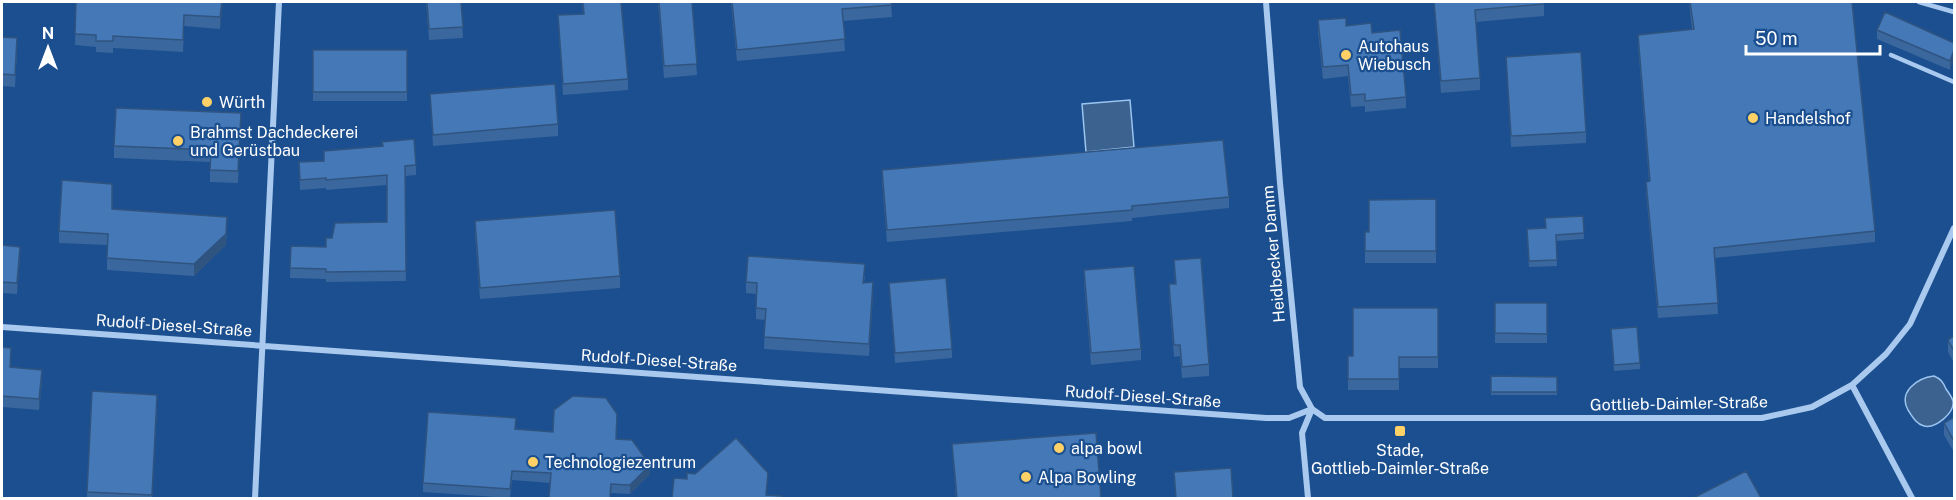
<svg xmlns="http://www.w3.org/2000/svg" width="1956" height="500" font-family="'Public Sans',sans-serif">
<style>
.water{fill:#3c6290;stroke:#9cc4f0;stroke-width:1.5}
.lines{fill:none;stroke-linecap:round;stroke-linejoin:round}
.lane{stroke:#a9c9ee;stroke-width:4.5}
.street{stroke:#a9c9ee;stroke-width:6}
.wall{fill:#3a679d}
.shaded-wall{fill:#305480}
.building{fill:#4478b7;stroke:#305480;stroke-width:1.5}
.poi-dot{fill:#ffd166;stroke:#1b4f8f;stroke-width:2}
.labels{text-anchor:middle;stroke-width:4.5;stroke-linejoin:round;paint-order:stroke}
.poi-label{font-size:16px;fill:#fff;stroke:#1b4f8f;text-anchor:start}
.street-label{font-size:16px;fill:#fff;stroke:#1b4f8f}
</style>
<rect width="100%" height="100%" fill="#1b4f8f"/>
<path class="water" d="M 1130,100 L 1134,147 L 1086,152 L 1082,104 Z
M 1934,376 C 1941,379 1943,382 1946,389 C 1948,392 1952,397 1953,401 C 1955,413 1935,429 1924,426 C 1916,424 1912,416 1908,410 C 1898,392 1917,378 1934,376 Z"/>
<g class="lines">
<path class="lane" d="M 1919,2 L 1954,12
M 1891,55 L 1954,82"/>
<path class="street" d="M 1266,2 L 1280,183 L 1300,387 L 1312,409 L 1325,418 L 1762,418 L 1812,407 L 1852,385 L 1886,354 L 1910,324 L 1954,228
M 2,327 L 1266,418 L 1289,418 L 1312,409
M 1852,385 L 1912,498
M 255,498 L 279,2
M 1308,498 L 1302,433 L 1312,409"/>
</g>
<path class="wall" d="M 76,2 L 223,2 L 220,29 L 184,26 L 183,52 L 113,48 L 113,53 L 96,52 L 96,47 L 75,45 Z
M 426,2 L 461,2 L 463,38 L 429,40 Z
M 582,2 L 621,2 L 628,79 L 628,90 L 563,95 L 558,15 L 583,14 Z
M 658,2 L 692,2 L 697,75 L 664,78 Z
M 731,2 L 891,2 L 892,17 L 843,21 L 845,51 L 737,61 Z
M 1434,2 L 1544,2 L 1544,16 L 1476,22 L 1480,78 L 1480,90 L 1441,93 Z
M 1689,2 L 1852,2 L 1875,231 L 1875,242 L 1715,258 L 1718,314 L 1658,318 L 1646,192 L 1646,182 L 1649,181 L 1638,45 L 1638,35 L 1692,29 Z
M 1318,20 L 1346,26 L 1372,33 L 1406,97 L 1406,108 L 1365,112 L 1365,106 L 1351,107 L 1348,76 L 1323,79 L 1318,32 Z
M 1877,30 L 1954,43 L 1950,70 L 1877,39 Z
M 2,37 L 17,50 L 15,87 L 2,86 Z
M 313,50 L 407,50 L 407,101 L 313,101 Z
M 1506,57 L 1586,132 L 1586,143 L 1511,147 Z
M 430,94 L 558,124 L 558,136 L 433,146 Z
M 241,125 L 238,183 L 210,182 L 210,162 L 114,158 L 114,146 Z
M 324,151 L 416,165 L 416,175 L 405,176 L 406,281 L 326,282 L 326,279 L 290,278 L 291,246 L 326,247 L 332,238 L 387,222 L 387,185 L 326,190 L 326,188 L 300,190 L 299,162 L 324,161 Z
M 882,170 L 1229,197 L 1229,208 L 1132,218 L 1132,221 L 887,242 L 882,181 Z
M 1436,199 L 1436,263 L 1365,263 L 1365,232 L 1369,232 Z
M 112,209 L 227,228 L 226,245 L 194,276 L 107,270 L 107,245 L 59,243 L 59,231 Z
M 1583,216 L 1584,239 L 1556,241 L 1557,266 L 1529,267 L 1527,229 L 1545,228 Z
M 475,221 L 620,276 L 620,288 L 480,299 L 475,233 Z
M 2,245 L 20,258 L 17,294 L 2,293 Z
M 1174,260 L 1209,364 L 1209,376 L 1182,378 L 1180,356 L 1174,357 L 1169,296 L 1169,284 L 1175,284 Z
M 1084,270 L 1141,349 L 1141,360 L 1091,365 L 1084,282 Z
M 865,276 L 864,283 L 873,294 L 869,356 L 764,349 L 765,320 L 756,319 L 756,294 L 746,293 L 746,282 Z
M 889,283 L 952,349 L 952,358 L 895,363 Z
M 1495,303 L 1547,303 L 1547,343 L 1495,343 Z
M 1438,308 L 1438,368 L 1399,368 L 1399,390 L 1348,390 L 1348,356 L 1353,356 Z
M 1611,329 L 1640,363 L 1640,369 L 1614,371 Z
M 1954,336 L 1954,363 L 1948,352 L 1948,340 Z
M 2,347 L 11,360 L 11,368 L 42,382 L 39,410 L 2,407 Z
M 1491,376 L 1557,377 L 1557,395 L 1491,395 Z
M 157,406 L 152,498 L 87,498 L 87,492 Z
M 1954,417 L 1954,452 L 1944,435 L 1944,423 Z
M 617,423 L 616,439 L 650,474 L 630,494 L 611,493 L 550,483 L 512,480 L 510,498 L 423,492 L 423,483 L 516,429 L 553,432 Z
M 952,444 L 1101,498 L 956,498 Z"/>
<path class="shaded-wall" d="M 222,2 L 223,2 L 220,29 L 220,17 Z
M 1954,50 L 1954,59 L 1950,70 L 1950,61 Z
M 227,217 L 226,245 L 194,276 L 194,264 Z
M 20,247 L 20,258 L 17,294 L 17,283 Z
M 873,282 L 873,294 L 869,356 L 869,344 Z
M 42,370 L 42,382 L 39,410 L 39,399 Z
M 157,395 L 157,406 L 152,498 Z
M 650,465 L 650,474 L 630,494 L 630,485 Z"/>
<path class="building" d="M 76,2 L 222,2 L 220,17 L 184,15 L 183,40 L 113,36 L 113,41 L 96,41 L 96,35 L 75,34 Z
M 427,2 L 461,2 L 463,27 L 429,29 Z
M 583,2 L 621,2 L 628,79 L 563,84 L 558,15 L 584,14 Z
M 659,2 L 692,2 L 697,64 L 664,66 Z
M 732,2 L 891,2 L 892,5 L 842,9 L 845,39 L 737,50 Z
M 1434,2 L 1544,2 L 1544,4 L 1475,10 L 1480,78 L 1441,81 Z
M 1690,2 L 1852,2 L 1875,231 L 1714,248 L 1718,303 L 1658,307 L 1646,182 L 1650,181 L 1638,35 L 1694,29 Z
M 1885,12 L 1954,43 L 1954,50 L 1950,61 L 1877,30 Z
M 1346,18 L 1346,26 L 1371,23 L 1372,33 L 1400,30 L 1406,97 L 1365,101 L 1365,94 L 1351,95 L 1348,65 L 1323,67 L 1318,20 Z
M 2,37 L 17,38 L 15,75 L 2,74 Z
M 313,50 L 407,50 L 407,92 L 313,92 Z
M 1581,52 L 1586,132 L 1511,136 L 1506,57 Z
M 555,84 L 558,124 L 433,135 L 430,94 Z
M 116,108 L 241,113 L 238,171 L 210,170 L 211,150 L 114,146 Z
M 414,139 L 416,165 L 405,166 L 406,271 L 326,272 L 326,269 L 290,268 L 291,246 L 326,247 L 326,238 L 332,238 L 335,223 L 387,222 L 387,175 L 326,180 L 326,178 L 300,180 L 299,162 L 324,161 L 324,151 L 383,146 L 382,142 Z
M 1223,140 L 1229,197 L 1132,206 L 1132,210 L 887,230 L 882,170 Z
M 62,180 L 112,184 L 112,209 L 227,217 L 226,234 L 194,264 L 107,258 L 108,234 L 59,231 Z
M 1436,199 L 1436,251 L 1365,251 L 1365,232 L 1369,232 L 1369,200 Z
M 615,210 L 620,276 L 480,288 L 475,221 Z
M 1583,216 L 1584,233 L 1556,235 L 1557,260 L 1529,261 L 1527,229 L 1546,228 L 1545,218 Z
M 2,245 L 20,247 L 17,283 L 2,282 Z
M 748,256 L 865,264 L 863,283 L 873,282 L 869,344 L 764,337 L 766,309 L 756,308 L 757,283 L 746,282 Z
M 1201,258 L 1209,364 L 1182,367 L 1180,345 L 1174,345 L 1169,284 L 1176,284 L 1174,260 Z
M 1134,266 L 1141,349 L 1091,353 L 1084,270 Z
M 946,278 L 952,349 L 895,353 L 889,283 Z
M 1495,303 L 1547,303 L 1547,334 L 1495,333 Z
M 1353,308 L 1438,308 L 1438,357 L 1399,357 L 1399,379 L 1348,379 L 1348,356 L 1353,356 Z
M 1637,327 L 1640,363 L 1614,365 L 1611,329 Z
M 1954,336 L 1954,351 L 1948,340 Z
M 2,347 L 11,348 L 10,367 L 42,370 L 39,399 L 2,396 Z
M 1491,376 L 1557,377 L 1557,392 L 1491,392 Z
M 92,391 L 157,395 L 152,495 L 87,492 Z
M 573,396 L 606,398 L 617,414 L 616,439 L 632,440 L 650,465 L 630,485 L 611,484 L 610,498 L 549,498 L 551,473 L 512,471 L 510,489 L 423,483 L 428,412 L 516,418 L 515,429 L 553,432 L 554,410 Z
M 1954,417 L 1954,441 L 1944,423 Z
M 1096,433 L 1101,498 L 957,498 L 952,444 Z
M 736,438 L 768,473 L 766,495 L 782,496 L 782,498 L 672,498 L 674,478 L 687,479 L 687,473 L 695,474 Z
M 1231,468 L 1233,498 L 1176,498 L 1174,472 Z
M 1746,471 L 1761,498 L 1693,498 Z"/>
<g class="poi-dot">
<circle cx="1346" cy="55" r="6"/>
<circle cx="207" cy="102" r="6"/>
<circle cx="1753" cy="118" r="6"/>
<circle cx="178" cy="141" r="6"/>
<rect x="1394" y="425" width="12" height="12" rx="3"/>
<circle cx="1059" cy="448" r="6"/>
<circle cx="533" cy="462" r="6"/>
<circle cx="1026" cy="477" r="6"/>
</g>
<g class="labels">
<g class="poi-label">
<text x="1358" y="52">Autohaus<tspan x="1358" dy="18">Wiebusch</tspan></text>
<text x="219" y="108">Würth</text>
<text x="1765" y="124">Handelshof</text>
<text x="190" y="138">Brahmst Dachdeckerei<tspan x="190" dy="18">und Gerüstbau</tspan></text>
<text x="1071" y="454">alpa bowl</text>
<text x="1400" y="456" text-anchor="middle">Stade,<tspan x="1400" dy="18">Gottlieb-Daimler-Straße</tspan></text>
<text x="545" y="468">Technologiezentrum</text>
<text x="1038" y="483">Alpa Bowling</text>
</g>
<g class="street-label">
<text transform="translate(1273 254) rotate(-95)" y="6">Heidbecker Damm</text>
<text transform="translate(174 325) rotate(4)" y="6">Rudolf-Diesel-Straße</text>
<text transform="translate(659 360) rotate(4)" y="6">Rudolf-Diesel-Straße</text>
<text transform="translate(1143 396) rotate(4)" y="6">Rudolf-Diesel-Straße</text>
<text transform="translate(1679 403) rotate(-1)" y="6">Gottlieb-Daimler-Straße</text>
</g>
</g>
<rect width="1956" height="500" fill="none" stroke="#ffffff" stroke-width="6"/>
<g transform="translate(48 48)" stroke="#1b4f8f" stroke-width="4.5" paint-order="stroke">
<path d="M0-4.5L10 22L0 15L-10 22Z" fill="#ffffff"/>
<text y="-9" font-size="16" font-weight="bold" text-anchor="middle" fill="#ffffff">N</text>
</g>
<path d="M1746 45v9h134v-9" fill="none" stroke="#ffffff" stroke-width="3"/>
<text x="1755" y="45" font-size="18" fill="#ffffff" stroke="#1b4f8f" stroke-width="4.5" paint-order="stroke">50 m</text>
</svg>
